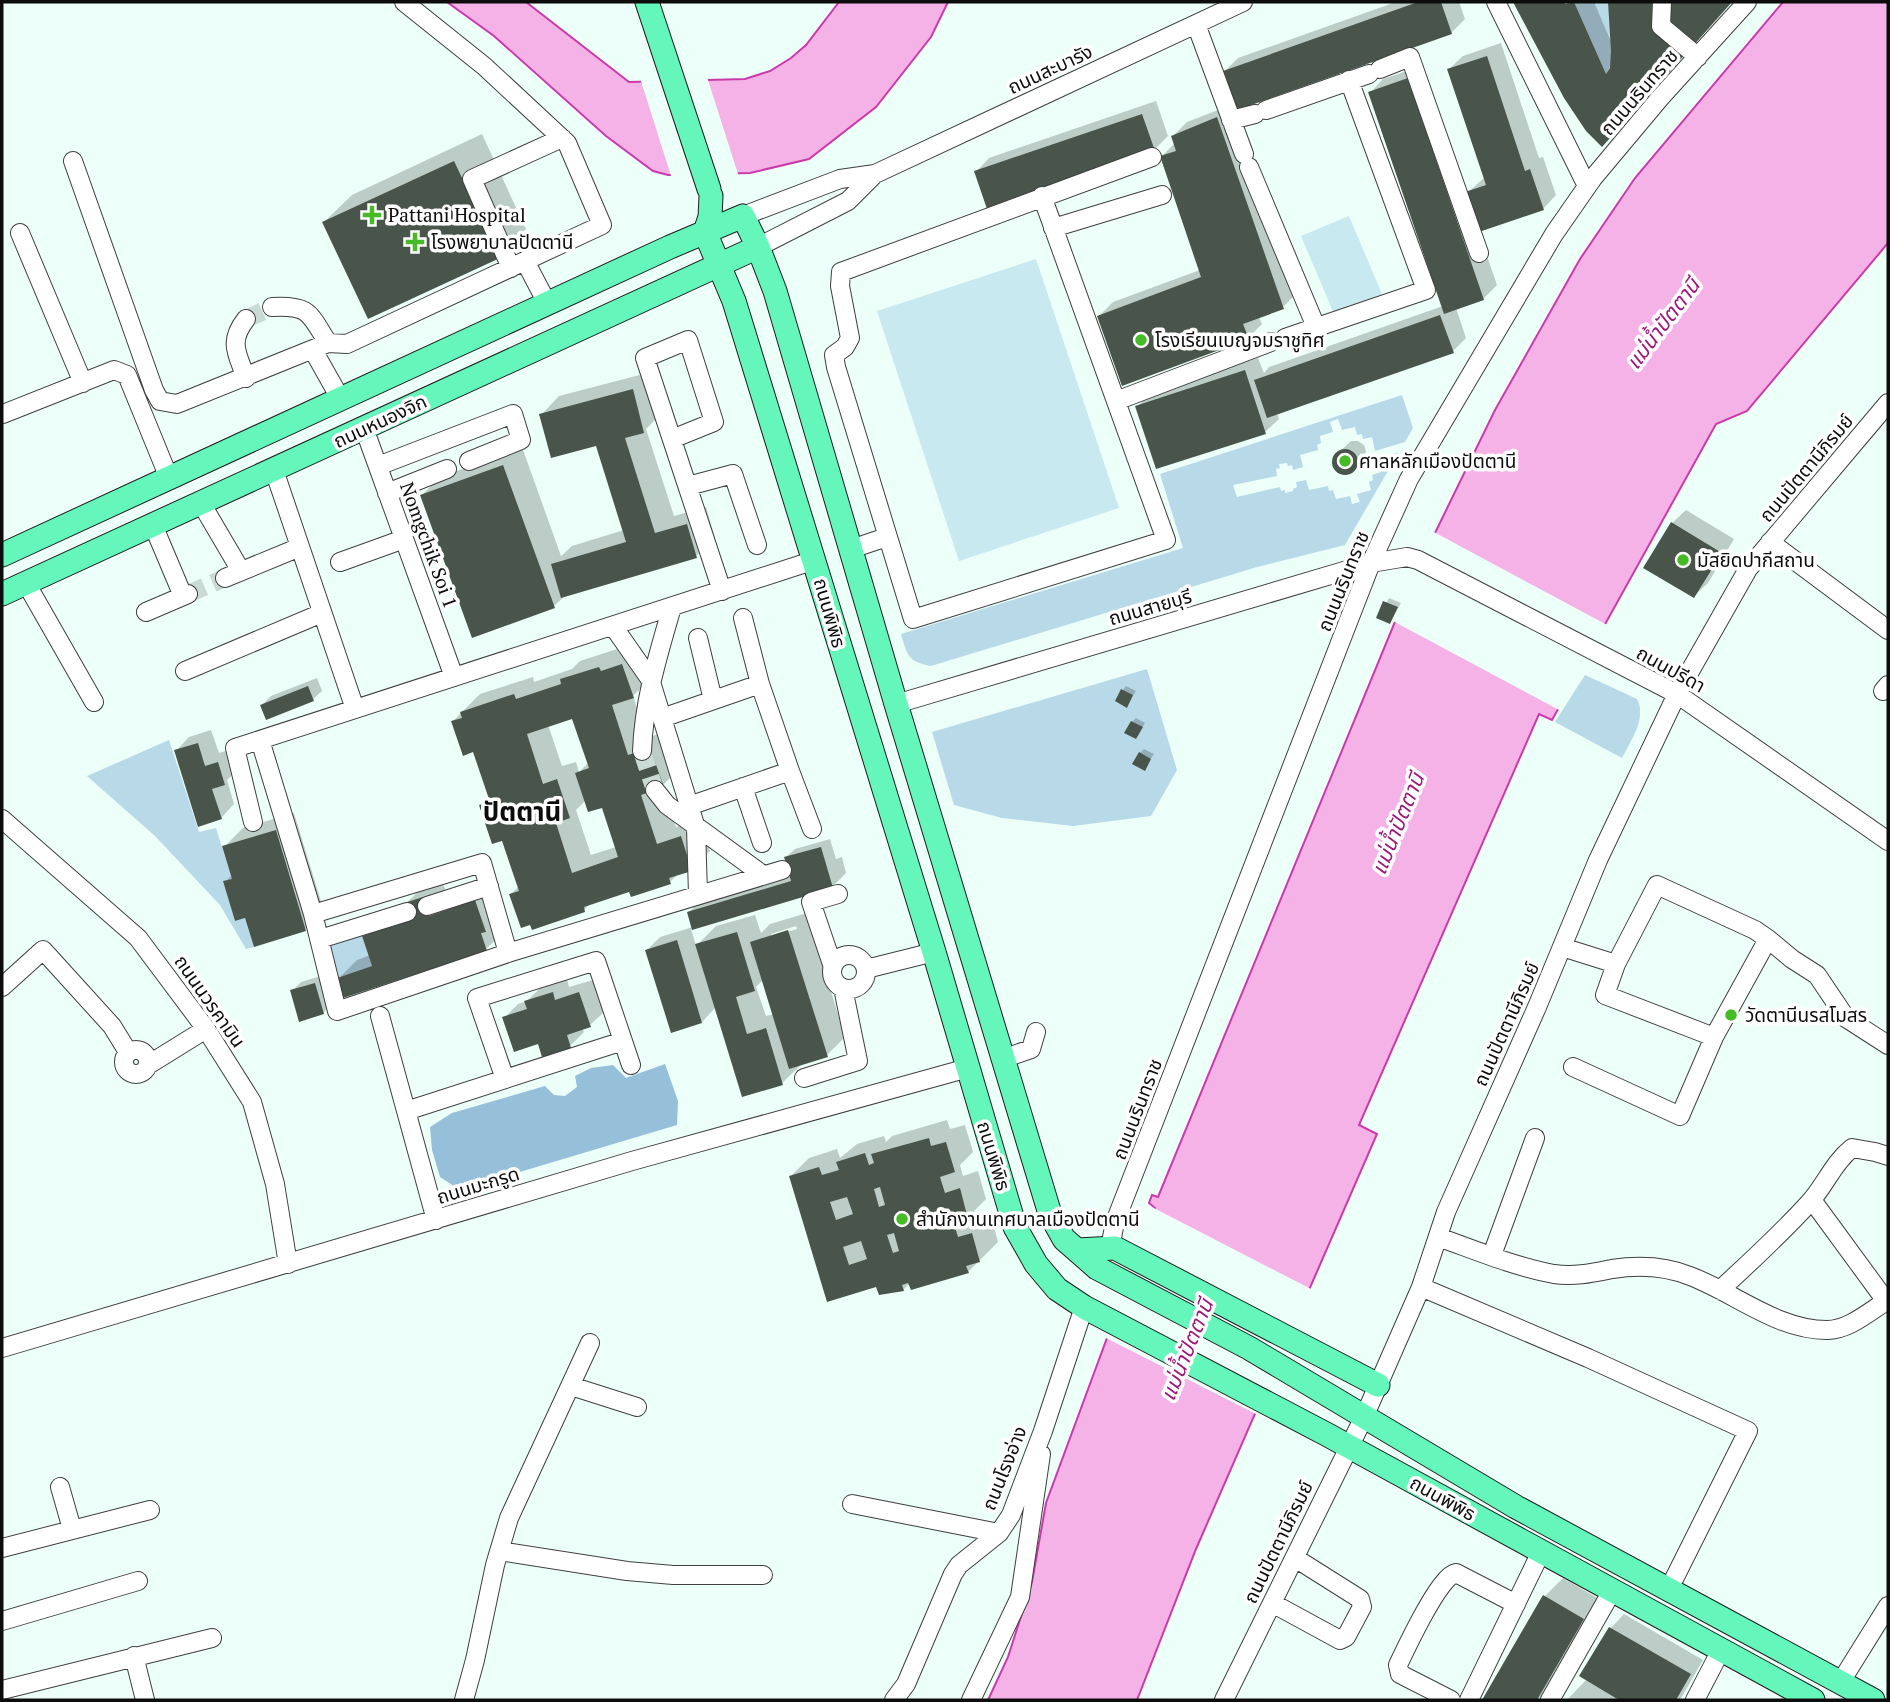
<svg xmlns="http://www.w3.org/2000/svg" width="1890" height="1702" font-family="'PT Serif','Noto Sans Thai',serif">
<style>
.green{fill:#b7d9e8}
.forest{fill:#96bfd9}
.pitch{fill:#c8e9ef}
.water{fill:#f5b2e7;stroke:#cb3aaa;stroke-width:2}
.pier{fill:#ecfff8}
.shadow{fill:#0003;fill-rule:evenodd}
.building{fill:#49554b;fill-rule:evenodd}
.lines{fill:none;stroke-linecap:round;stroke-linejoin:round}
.minor-tunnel{stroke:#cadbd5;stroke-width:18;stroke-dasharray:18 9;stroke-linecap:butt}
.minor-casing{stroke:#3f3f3f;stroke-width:20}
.major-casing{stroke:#1d1d1d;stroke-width:25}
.minor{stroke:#fff;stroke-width:18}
.major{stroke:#64f6ba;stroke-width:23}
.poi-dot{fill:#47ba27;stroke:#fff;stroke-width:2.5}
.labels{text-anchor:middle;stroke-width:7;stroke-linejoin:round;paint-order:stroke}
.street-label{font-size:19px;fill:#0c0c0c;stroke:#fff}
.poi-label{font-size:19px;fill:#0c0c0c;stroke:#fff;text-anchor:start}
.water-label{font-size:21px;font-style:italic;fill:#9c1879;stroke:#fff}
.district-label{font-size:26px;font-weight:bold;fill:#0c0c0c;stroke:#fff}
</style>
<rect width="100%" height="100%" fill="#ecfff8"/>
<path class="green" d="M 1574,2 L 1608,2 C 1610,19 1617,61 1606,74 Z
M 1402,395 L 1413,428 L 1405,442 L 1375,451 L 1372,437 L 1363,439 L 1362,434 L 1357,435 L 1355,427 L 1342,430 L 1338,419 L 1330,422 L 1333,432 L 1320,436 L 1321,443 L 1317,445 L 1318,450 L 1300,455 L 1303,467 L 1293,470 L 1292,465 L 1288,466 L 1287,463 L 1279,464 L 1280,468 L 1276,469 L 1277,476 L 1233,485 L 1237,497 L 1280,487 L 1281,491 L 1285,490 L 1285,493 L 1293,491 L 1293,489 L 1297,487 L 1296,482 L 1306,480 L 1309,490 L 1328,486 L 1329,491 L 1333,490 L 1336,499 L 1350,496 L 1352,504 L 1360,502 L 1357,494 L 1371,490 L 1369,482 L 1373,480 L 1372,475 L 1381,472 L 1377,459 L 1399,452 L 1345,545 L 1257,567 L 931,666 C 908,662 907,655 901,634 L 1183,548 L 1160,474 Z
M 1147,669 L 1177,770 L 1151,816 L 1073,826 L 1002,818 L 954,805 L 932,732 Z
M 1585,675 L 1637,699 C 1647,718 1631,740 1622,758 L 1555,722 Z
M 169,740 L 199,832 L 216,828 L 232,879 L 224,881 L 235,921 L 245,918 L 254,947 L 246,949 L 220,905 L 155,836 L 87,776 Z
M 362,936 L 372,966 L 337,978 L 328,947 Z"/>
<path class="forest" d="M 665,1064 L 678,1101 L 677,1125 L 460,1190 L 440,1177 L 432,1150 L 430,1127 L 452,1113 L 545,1086 L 554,1095 L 565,1096 L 577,1087 L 575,1076 L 591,1068 L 613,1065 L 626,1078 Z"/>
<path class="pitch" d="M 1349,216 L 1382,294 L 1334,314 L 1301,236 Z
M 1036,259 L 1119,508 L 959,561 L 877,311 Z"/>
<path class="water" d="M 447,2 L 526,2 L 629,82 L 745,79 L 770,71 L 791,58 L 806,45 L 839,2 L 948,2 L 931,37 L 876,107 L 809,159 L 750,173 L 668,175 L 653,171 L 606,136 L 494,36 Z
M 1783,2 L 1888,2 L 1888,243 L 1747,411 L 1716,424 L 1552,720 L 1539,714 L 1359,1125 L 1377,1134 L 1196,1549 L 1137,1700 L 988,1700 L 1008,1657 L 1032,1582 L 1046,1503 L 1155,1208 L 1149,1203 L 1152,1195 L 1158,1197 L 1413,578 L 1495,410 L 1580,259 L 1635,178 Z"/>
<path class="pier" d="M 707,77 L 739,177 L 672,179 L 640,78 Z
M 1432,531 L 1609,626 L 1561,711 L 1391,620 Z
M 1146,1204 L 1313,1290 L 1258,1415 L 1104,1337 L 1151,1209 Z"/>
<path class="shadow" d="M 1396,2 L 1459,2 L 1465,19 L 1451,33 L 1225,71 L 1238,58 Z
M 1516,2 L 1594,2 L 1612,44 L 1610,2 L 1731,2 L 1602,145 L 1566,97 Z
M 1501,43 L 1539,158 L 1543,157 L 1556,195 L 1543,209 L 1478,230 L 1497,285 L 1483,299 L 1456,308 L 1466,338 L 1453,351 L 1277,413 L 1279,419 L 1265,432 L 1137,407 L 1151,393 L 1258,358 L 1264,373 L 1269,367 L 1443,306 L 1370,93 L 1383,79 L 1422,66 L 1466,194 L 1485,177 L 1449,69 L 1463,56 Z
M 1156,101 L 1168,136 L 1154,150 L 976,172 L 989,158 Z
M 1231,105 L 1297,293 L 1283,307 L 1259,317 L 1262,324 L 1248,338 L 1099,316 L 1113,302 L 1200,270 L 1162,156 L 1175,143 L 1173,136 L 1187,122 Z
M 482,134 L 526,229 L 499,256 L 324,222 L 352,195 Z
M 651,372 L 662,413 L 646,429 L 674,516 L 706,507 L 715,538 L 696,556 L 566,595 L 554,606 L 473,635 L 422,495 L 440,477 L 522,447 L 561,556 L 572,546 L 624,530 L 597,444 L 541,415 L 559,396 Z
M 1351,441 L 1358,441 L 1364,445 L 1366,452 L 1359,463 L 1364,455 L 1361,453 L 1354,465 L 1357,465 L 1351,471 L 1341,472 L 1335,467 L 1335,456 Z
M 1686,510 L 1734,539 L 1708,583 L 1694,596 L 1672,523 Z
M 1389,598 L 1401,603 L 1390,622 L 1378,617 Z
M 641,647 L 651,678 L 633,696 L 647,738 L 669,730 L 681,767 L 662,786 L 676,827 L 699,819 L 710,851 L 691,869 L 679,873 L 670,882 L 630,890 L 592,902 L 584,910 L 511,894 L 519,886 L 504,838 L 481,806 L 490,797 L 474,750 L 453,721 L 480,694 L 533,677 L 534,682 L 572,669 L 580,661 L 617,649 L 620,654 ZM 573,716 L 589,762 L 579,772 L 576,762 L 562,766 L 548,725 ZM 586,800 L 603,805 L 616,847 L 591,855 L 576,810 Z
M 317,678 L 322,691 L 313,699 L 262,705 L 271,696 Z
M 1126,686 L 1136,691 L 1127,705 L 1123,690 Z
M 1136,718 L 1145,723 L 1136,737 L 1132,722 Z
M 211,730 L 219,753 L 232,749 L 238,770 L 227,780 L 234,804 L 221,818 L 176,751 L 189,737 Z
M 1144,749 L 1154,754 L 1144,769 L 1140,753 Z
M 294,813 L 324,911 L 305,929 L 246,916 L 225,882 L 233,874 L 224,847 L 243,828 Z
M 830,839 L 836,859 L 842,857 L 846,873 L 832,887 L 691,929 L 696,946 L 716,926 L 755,915 L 761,933 L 770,924 L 807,913 L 845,1037 L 827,1055 L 801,1065 L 782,1083 L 716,1007 L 702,1022 L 647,950 L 660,937 L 693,927 L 689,912 L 702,899 L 791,872 L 786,857 L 795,849 ZM 796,926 L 797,929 L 771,937 L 771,934 ZM 763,980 L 774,1014 L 766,1016 L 756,987 Z
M 442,880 L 448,898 L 494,883 L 505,931 L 486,949 L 339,978 L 357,960 L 370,955 L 364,936 L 383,918 L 406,904 L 424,885 Z
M 324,975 L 332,1004 L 323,1013 L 292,991 L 301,982 Z
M 567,979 L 569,987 L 593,980 L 604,1012 L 590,1025 L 582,1028 L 584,1032 L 570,1046 L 539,1042 L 504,1018 L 518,1004 L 527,1001 L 540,988 Z
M 947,1120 L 950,1129 L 965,1125 L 973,1152 L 960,1165 L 963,1176 L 978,1171 L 986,1199 L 974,1211 L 976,1220 L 991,1215 L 998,1242 L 968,1272 L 910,1283 L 903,1290 L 877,1285 L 828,1300 L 791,1176 L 809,1158 L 837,1149 L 840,1158 L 857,1144 L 884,1136 L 886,1142 L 892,1136 Z
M 1563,1578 L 1601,1600 L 1543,1700 L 1484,1700 L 1545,1596 Z
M 1624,1614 L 1703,1660 L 1680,1700 L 1567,1700 L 1587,1679 L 1582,1676 L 1611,1628 Z"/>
<path class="building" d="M 1418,2 L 1441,2 L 1452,34 L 1237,110 L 1223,71 Z
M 1513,2 L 1564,2 L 1565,4 L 1574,2 L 1606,74 L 1610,68 L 1611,51 L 1608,2 L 1655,2 L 1687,52 L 1602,147 L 1586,131 L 1564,98 Z
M 1664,2 L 1732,2 L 1692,47 L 1665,24 Z
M 1487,56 L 1525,171 L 1530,169 L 1544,210 L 1479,232 L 1465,192 L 1486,185 L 1447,69 Z
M 1408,78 L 1484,300 L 1444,314 L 1368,92 Z
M 1142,114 L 1155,151 L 987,209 L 974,171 Z
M 1217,117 L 1284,309 L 1243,324 L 1249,339 L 1122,386 L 1097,316 L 1201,277 L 1160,156 L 1176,151 L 1171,136 Z
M 454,161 L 500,258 L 368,319 L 322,222 Z
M 1440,315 L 1454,353 L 1267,418 L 1254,380 Z
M 1245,370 L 1266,434 L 1156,469 L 1135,406 Z
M 633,389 L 644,433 L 625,438 L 655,533 L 687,524 L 697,558 L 561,598 L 551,564 L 626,542 L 596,446 L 551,458 L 539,414 Z
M1332 462a13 13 0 1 1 26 0a13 13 0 1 1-26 0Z
M 503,465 L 555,608 L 472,638 L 420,495 Z
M 1671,522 L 1722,553 L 1694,598 L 1643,568 Z
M 1383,601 L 1398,607 L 1390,624 L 1376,618 Z
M 622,664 L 634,698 L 612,705 L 628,755 L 650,748 L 664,787 L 641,795 L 657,844 L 681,836 L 692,871 L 669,878 L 671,884 L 631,897 L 629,892 L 584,907 L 585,912 L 532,930 L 530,925 L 521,928 L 509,894 L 519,891 L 502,841 L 492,844 L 479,805 L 490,802 L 473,752 L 463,756 L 451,721 L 462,718 L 460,712 L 514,694 L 516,699 L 561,684 L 560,679 L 599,667 L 601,671 ZM 572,719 L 589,768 L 575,773 L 588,812 L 602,808 L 618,857 L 572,873 L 556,823 L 570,818 L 557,779 L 543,784 L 527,734 Z
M 308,686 L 314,701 L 266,720 L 260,705 Z
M 1121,689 L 1133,695 L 1127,708 L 1115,701 Z
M 1131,721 L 1143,727 L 1136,739 L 1124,733 Z
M 198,743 L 205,766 L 218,762 L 225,785 L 212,789 L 222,819 L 198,827 L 174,750 Z
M 1139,752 L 1151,759 L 1145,771 L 1132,764 Z
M 276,830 L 306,931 L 254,947 L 245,918 L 235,921 L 223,881 L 232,879 L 222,846 Z
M 821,847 L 833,888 L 692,930 L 687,912 L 791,881 L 784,857 Z
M 423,897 L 429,916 L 475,900 L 486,932 L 481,933 L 487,951 L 343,998 L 337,978 L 372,966 L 362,936 L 410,920 L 404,903 Z
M 788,930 L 828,1057 L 789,1069 L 750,942 Z
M 737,932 L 755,991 L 736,997 L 747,1034 L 766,1028 L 783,1085 L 742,1097 L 695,944 Z
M 677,940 L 702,1023 L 671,1033 L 645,950 Z
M 315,983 L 324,1014 L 299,1022 L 290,990 Z
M 553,992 L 555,1000 L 579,992 L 591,1027 L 567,1035 L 571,1048 L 542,1057 L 538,1044 L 514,1052 L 502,1017 L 527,1009 L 524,1001 Z
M 929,1138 L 931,1146 L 946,1142 L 955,1172 L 940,1177 L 945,1193 L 960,1188 L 968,1219 L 954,1224 L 958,1237 L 972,1233 L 980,1262 L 966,1266 L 969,1273 L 911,1290 L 908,1283 L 902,1285 L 904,1291 L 879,1295 L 876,1287 L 827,1302 L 789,1176 L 819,1167 L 822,1175 L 839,1170 L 836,1162 L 865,1153 L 869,1165 L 874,1163 L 871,1154 ZM 880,1187 L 885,1205 L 879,1207 L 874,1189 ZM 847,1197 L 853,1214 L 836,1220 L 830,1202 ZM 894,1233 L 899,1251 L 893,1253 L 887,1235 ZM 861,1241 L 867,1259 L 849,1265 L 843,1247 Z
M 1543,1595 L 1584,1619 L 1537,1700 L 1482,1700 Z
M 1609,1627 L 1691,1674 L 1676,1700 L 1619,1700 L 1579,1676 Z"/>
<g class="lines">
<path class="minor-tunnel" d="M 246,319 L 272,307
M 188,594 L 225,578
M 642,751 L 655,790"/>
<g class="minor-casing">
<path id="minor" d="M 1496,2 L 1587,186
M 1662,2 L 1661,26 L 1698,57
M 1196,24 L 1244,154
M 1380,69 L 1410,57 L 1479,253
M 1266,110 L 1369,74
M 1231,120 L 1255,114
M 73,161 L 154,390 L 160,401 L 177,404 L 328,343 L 347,344 L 602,225 L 567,143 L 484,66 L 404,2
M 1249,167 L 1316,327
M 1042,196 L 1166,540 L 913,619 L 836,367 L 834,355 L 845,347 L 850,338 L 840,286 L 841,272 L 1152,157
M 743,216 L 840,179 L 875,174 L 1243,2
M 1053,228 L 1162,195
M 20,233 L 83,383
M 758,247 L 848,201 L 875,174
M 525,261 L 547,303
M 511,268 L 472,179 L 562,138
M 272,307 C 310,305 309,313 328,343
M 246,319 C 228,342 237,353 246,378
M 1285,338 L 1426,290 L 1349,80
M 313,350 L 340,398
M 1116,401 L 1271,342
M 3,414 L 114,370 L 127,375 L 169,478
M 364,428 L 454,677
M 672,439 L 714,422 L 688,340 L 645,358 C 671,436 696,513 722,591
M 378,466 L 513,414 L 521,440 L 469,461
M 274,470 L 355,709
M 688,486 L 733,474 L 757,545
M 387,493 L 447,469
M 201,503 L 241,571
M 153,525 L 183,596
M 1770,542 L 1888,630
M 851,549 L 887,537
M 340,562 L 404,539
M 225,578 L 300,547
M 26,583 L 94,702
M 146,612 L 188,594
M 743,618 L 760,684
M 613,626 L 650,679 L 696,828 L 698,894
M 698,638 L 713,700
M 185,671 L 322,613
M 1883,691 L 1888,685
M 896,704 L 1371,563 L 1407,557 L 1418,560 L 1677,694 L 1888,841
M 662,718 L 760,684 L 790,771 L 689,806
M 260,740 L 313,914 L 337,1011 L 508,953 L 782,870
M 642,751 C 644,700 658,655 672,607
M 790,771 L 812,829
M 743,787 L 762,843
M 655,790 L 667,805 L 763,875
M 2,819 L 138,938 L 206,1029 L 252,1102 L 275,1184 L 288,1264
M 253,822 L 235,748 L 815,560
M 427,906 L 489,886
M 313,914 L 482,863 L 508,953
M 320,939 L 407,912
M 1768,939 L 1792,959 L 1817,975 L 1846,1018 L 1888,1045
M 1562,947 L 1616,964 L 1605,995 L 1714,1037
M832 972a17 17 0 1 1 34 0a17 17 0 1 1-34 0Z
M 833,967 L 811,902 L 838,894
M 866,969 L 934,952
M 2,987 L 43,950 L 112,1026 L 128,1052
M 380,1016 L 436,1220
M124 1062a12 12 0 1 1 24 0a12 12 0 1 1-24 0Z
M 1005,1058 L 1031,1049 L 1036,1032
M 148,1065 L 206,1029
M 1573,1067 L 1680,1116 L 1714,1037 L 1768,939 L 1755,930 L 1657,885 L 1616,964
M 804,1078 L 858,1061 L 843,988
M 505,1079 L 477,998 L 596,961 L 631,1065
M 406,1111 L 623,1041
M 1812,1200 L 1886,1301
M 1438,1237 C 1475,1250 1515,1267 1554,1274 C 1574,1277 1592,1273 1612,1269 C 1638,1265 1665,1266 1690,1276 C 1735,1293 1777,1330 1827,1330 C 1849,1330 1870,1311 1888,1300
M 1110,1248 L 1115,1222 L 1371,563 L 1409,479 L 1554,234 L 1593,178 L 1660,98 L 1747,2
M 1492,1255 L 1535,1138
M 1421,1287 L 1588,1358 L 1748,1431 L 1669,1589
M 1720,1290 C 1750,1262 1781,1234 1809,1203 C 1825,1186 1833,1163 1852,1148 L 1875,1152 L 1888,1156
M 2,1348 L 632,1161 L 968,1068
M 571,1386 L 637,1407
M 60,1487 L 72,1529
M 852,1504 L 999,1533
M 2,1548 L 150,1510
M 499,1551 L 627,1571 L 673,1575 L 763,1575
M 1272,1603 L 1340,1640 L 1346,1637 L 1362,1607 L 1360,1599 L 1295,1558
M 2,1621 L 138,1581
M 134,1656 L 145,1700
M 1840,1683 L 1888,1606
M 2,1690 L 212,1638
M 464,1700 L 475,1660 L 495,1565 L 509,1518 L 590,1343
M 894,1700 L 906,1684 L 953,1574 L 959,1565 L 999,1533 L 1011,1515 L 1043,1431 L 1084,1307
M 971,1700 L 1020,1597 L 1041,1454
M 1224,1700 L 1365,1415 L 1421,1287 L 1446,1212 L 1537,1007 L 1598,860 L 1677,694 L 1748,569 L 1888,403
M 1451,1700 L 1400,1674 L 1398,1665 C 1406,1648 1440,1575 1456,1573 L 1516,1604
M 1469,1700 L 1541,1552
M 1550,1700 L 1612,1591
M 1695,1700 L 1721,1650"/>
</g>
<g class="major-casing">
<path id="major" d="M 647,2 L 709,189
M 711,196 L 710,217 L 705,232 L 734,301 L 934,952 L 1015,1227 L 1036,1264 L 1057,1289 L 1084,1307 L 1326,1434 L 1813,1700
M 743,216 L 758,247 L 775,291 L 896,704 L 1050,1214 L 1064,1239 L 1097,1268 L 1249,1348 L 1516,1507 L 1873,1700
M 2,555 L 670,247 L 743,216
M 2,594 L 758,247
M 1077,1250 L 1115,1248 L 1378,1385"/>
</g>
<use href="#minor" class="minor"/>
<use href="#major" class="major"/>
</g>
<g class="poi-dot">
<path d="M368.5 204.5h7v7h7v7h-7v7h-7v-7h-7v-7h7z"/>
<path d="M411.5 231.5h7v7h7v7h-7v7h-7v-7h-7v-7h7z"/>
<circle cx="1141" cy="340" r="7"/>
<circle cx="1345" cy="461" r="7"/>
<circle cx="1683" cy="560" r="7"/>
<circle cx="1731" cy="1015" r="7"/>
<circle cx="902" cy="1219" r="7"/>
</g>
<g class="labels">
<g class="street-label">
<text transform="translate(1050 69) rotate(-25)" y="7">ถนนสะบารัง</text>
<text transform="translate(1639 92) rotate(-49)" y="7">ถนนนรินทราช</text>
<text transform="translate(380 421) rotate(-25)" y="7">ถนนหนองจิก</text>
<text transform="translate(1806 468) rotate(-50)" y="7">ถนนปัตตานีภิรมย์</text>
<text transform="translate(429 545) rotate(70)" y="7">Nomgchik Soi 1</text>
<text transform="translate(1343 581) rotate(-68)" y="7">ถนนนรินทราช</text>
<text transform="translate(1150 607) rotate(-16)" y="7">ถนนสายบุรี</text>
<text transform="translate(830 613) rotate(74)" y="7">ถนนพิพิธ</text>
<text transform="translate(1671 669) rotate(29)" y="7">ถนนปรีดา</text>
<text transform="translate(210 1001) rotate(55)" y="7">ถนนนวรคามิน</text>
<text transform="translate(1506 1024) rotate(-66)" y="7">ถนนปัตตานีภิรมย์</text>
<text transform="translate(1137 1109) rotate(-69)" y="7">ถนนนรินทราช</text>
<text transform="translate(994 1156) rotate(73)" y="7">ถนนพิพิธ</text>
<text transform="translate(478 1185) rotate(-17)" y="7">ถนนมะกรูด</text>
<text transform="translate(1004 1468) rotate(-68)" y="7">ถนนโรงอ่าง</text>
<text transform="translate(1443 1498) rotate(29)" y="7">ถนนพิพิธ</text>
<text transform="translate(1278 1542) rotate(-64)" y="7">ถนนปัตตานีภิรมย์</text>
</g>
<g class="poi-label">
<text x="388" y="222">Pattani Hospital</text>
<text x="431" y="249">โรงพยาบาลปัตตานี</text>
<text x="1155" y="347">โรงเรียนเบญจมราชูทิศ</text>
<text x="1359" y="468">ศาลหลักเมืองปัตตานี</text>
<text x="1697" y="567">มัสยิดปากีสถาน</text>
<text x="1745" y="1022">วัดตานีนรสโมสร</text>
<text x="916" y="1226">สำนักงานเทศบาลเมืองปัตตานี</text>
</g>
<g class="water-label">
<text transform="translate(1663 324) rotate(-53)" y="7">แม่น้ำปัตตานี</text>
<text transform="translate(1398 824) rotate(-68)" y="7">แม่น้ำปัตตานี</text>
<text transform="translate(1187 1350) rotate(-68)" y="7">แม่น้ำปัตตานี</text>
</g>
<g class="district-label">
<text x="522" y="821">ปัตตานี</text>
</g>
</g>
<rect width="1890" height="1702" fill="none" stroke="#0c0c0c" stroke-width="7"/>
</svg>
